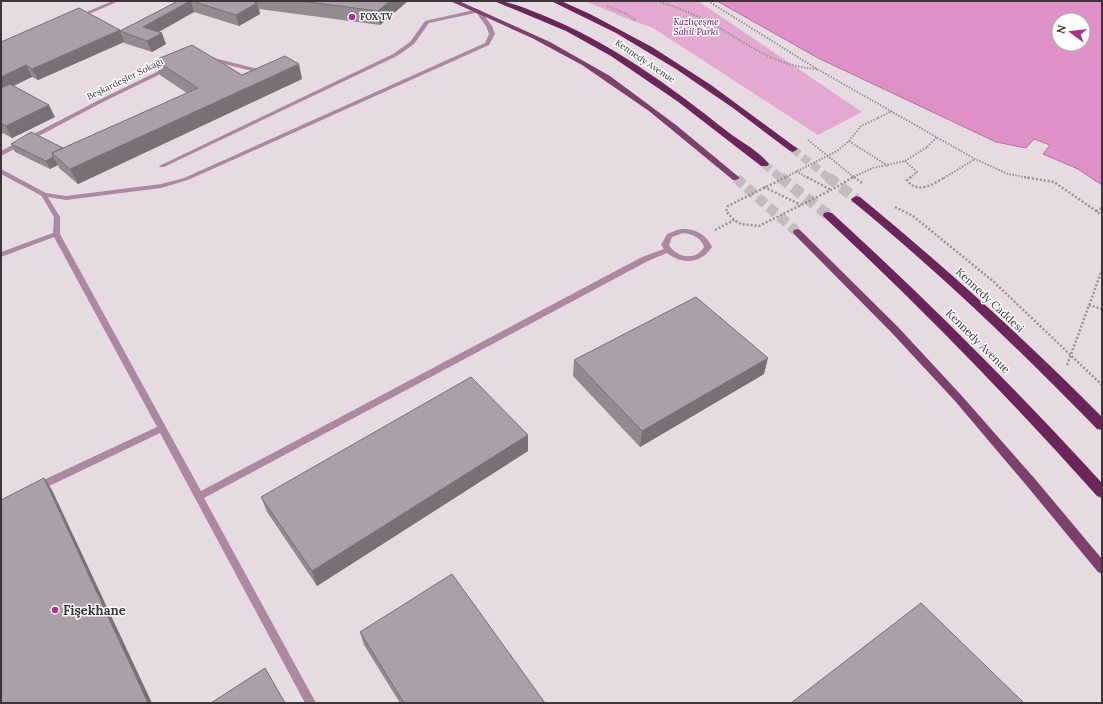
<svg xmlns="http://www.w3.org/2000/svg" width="1103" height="704" font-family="Lora,serif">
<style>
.green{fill:#e4a9d1}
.water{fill:#df91c7;stroke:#ad759c;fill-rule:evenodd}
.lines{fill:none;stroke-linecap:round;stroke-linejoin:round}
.primary-tunnel{stroke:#c4bac0;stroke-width:10;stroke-dasharray:10 4.5;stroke-linecap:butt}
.highway-tunnel-far1{stroke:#c4bac0;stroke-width:8;stroke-dasharray:8 4.5;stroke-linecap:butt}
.highway-tunnel{stroke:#c4bac0;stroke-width:11;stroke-dasharray:11 5.5;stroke-linecap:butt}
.path-far1{stroke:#9a9196;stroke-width:2;stroke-dasharray:1.5 1.5;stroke-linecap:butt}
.path{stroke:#9a9196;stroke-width:2.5;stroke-dasharray:2 2;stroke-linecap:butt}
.lane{fill:#ac89a0;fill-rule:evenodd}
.street{fill:#ac89a0;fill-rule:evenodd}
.primary{fill:#7c416b;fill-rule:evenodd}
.highway{fill:#6a2658;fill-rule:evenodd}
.path-bridge-far1{stroke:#9a9196;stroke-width:2;stroke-dasharray:1.5 1.5;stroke-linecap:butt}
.path-bridge{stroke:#9a9196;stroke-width:2.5;stroke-dasharray:2 2;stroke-linecap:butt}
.wall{fill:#938a90}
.shaded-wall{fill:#787075}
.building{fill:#aba0a7;stroke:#787075}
.poi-dot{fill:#a8338c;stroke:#fff;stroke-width:1.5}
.labels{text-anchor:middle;stroke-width:3;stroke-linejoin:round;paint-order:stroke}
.far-poi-label{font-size:9px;font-weight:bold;fill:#393538;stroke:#fff;text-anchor:start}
.far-park-label{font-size:9px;font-style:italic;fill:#630250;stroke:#fff}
.far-street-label{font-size:9px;fill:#393538;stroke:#fff}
.street-label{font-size:11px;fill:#393538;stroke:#fff}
.near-poi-label{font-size:13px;font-weight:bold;fill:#393538;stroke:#fff;text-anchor:start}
</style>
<rect width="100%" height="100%" fill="#e7dbe2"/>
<path class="green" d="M 585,1 L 698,1 L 862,112 L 818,135 L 653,28 L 628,19 Z"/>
<path class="water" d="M 717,1 L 1102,1 L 1102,185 L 1078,169 L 1043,154 L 1050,145 L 1034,139 L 1026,148 L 996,142 L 818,58 ZM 1059,20 L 1083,20 L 1083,44 L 1059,44 Z"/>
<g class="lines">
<path class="primary-tunnel" d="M 736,178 L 797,232"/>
<path class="highway-tunnel-far1" d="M 793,149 L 829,178
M 764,164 L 781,178"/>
<path class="highway-tunnel" d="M 780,177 L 828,215
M 828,177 L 856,199"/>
<path class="path-far1" d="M 657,1 C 676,7 694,14 711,23 C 746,43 776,67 817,69
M 708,1 L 817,69 L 975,159 L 1008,174 L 1030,178
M 607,6 L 627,14 L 636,21
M 878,118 L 892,111
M 808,140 L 855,178
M 849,141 L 888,166
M 927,147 L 937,137
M 905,161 L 917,172 L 910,178
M 796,171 L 808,178
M 944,178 L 975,159"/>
<path class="path" d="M 807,177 L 831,190
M 854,177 L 862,183
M 911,177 L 907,180 C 917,195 934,184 945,177
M 1024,177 L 1054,182 L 1102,215
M 764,187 L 801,205
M 895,207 L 913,216 L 994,282 L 1102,385
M 1096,211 L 1102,208
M 715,230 L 734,220
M 1089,305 L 1102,309
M 1067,365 L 1102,270"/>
<path class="lane" d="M 478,9 L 481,11 L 480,12 L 429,23 L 414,44 L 397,56 L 164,167 L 160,167 L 159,166 L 393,54 L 410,42 L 425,21 Z
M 210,57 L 266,71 L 267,72 L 264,74 L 208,60 L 207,59 Z
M 169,66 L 171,67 L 171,69 L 103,102 L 1,156 L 1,151 L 99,100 Z
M 44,193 L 46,194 L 60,217 L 60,234 L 201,491 L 642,257 L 664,249 L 661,245 L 667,234 C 671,233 677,229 682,229 C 695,228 707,235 712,247 C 701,264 682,265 667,253 L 648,261 L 204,498 L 316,703 L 305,703 L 160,433 L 41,490 L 38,491 L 35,490 L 33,487 L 35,484 L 157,427 L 54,237 L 1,257 L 1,252 L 53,233 L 54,217 L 41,195 ZM 683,233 C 692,234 701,237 704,247 C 696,261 677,258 669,245 L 672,237 Z"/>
<path class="street" d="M 112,1 L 119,1 L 80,18 L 75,17 Z
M 476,10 L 480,10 L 492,26 L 495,34 L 489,45 L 188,180 L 161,188 L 66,200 L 42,196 L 1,174 L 1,169 L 46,193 L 66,196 L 161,184 L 184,178 L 485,43 L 489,34 L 486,26 L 475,11 Z"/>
<path class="primary" d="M 450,1 L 459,1 L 550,42 L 610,76 L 676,125 L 740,178 L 736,180 L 733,180 L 649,111 L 582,65 L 532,38 Z
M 797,229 L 800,230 L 898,327 L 962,396 L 1035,479 L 1102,559 L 1102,574 L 1098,572 L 1027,486 L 955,401 L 891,332 L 794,234 L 793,232 L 794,230 Z"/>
<path class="highway" d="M 494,1 C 510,1 525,8 540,14 C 610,42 670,86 728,132 C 741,142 759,151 769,164 L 767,166 L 761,166 L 677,101 L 611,56 L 566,31 Z
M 551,1 L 561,1 L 590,14 L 652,47 L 711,85 L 798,149 L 793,152 L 790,151 L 733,108 L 676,69 L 616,33 Z
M 856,196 L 860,197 C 944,266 1025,339 1102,417 L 1102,430 L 1097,429 C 1019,349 939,272 852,201 L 851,199 Z
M 828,212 L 832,213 C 926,299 1016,389 1102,483 L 1102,498 L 1097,496 C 1010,399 920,306 824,217 L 823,215 L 824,213 Z"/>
<path class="path-bridge-far1" d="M 784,178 L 837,151 L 849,141 L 861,126 L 878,118
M 851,178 L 873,168 L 905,161 L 927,147"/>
<path class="path-bridge" d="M 786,177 L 728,206 L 726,211 L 734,220 L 741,224 L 759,226 L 835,188 L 853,177"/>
</g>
<path class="wall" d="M 178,1 L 408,1 L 380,25 L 259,9 L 260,14 L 239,26 L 194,12 L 159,32 L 166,44 L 152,52 L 124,43 L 124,42 L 38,80 L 32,77 L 14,86 L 55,117 L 12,138 L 3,133 L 1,134 L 1,42 L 120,30 L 121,31 Z
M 155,60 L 242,75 L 302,79 L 78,184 L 59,168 L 58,165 L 50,169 L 15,152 L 11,144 L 63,148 L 187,93 L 160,75 Z
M 574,360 L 764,374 L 640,447 L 573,376 Z
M 528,435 L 528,451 L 317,586 L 267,512 L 261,497 Z
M 360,632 L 545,703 L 400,703 L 364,645 Z"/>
<path class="shaded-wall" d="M 190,1 L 191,1 L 194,12 L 147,38 L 143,27 Z
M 390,1 L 408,1 L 380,25 L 378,11 Z
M 257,3 L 260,14 L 239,26 L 236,15 Z
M 120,30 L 121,32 L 120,31 L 124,42 L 38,80 L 32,69 Z
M 162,33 L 166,44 L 152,52 L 147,41 Z
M 299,64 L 302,79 L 78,184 L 70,169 Z
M 26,65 L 32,77 L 1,91 L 1,77 Z
M 49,105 L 55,117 L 12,138 L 6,126 Z
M 1,128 L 3,133 L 1,134 Z
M 53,157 L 58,165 L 50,169 L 46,161 Z
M 768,358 L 764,374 L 640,447 L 642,431 Z
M 528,435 L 528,451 L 317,586 L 312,571 Z
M 44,478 L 52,490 L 152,703 L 148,703 Z"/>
<path class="building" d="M 178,1 L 190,1 L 143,27 L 162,33 L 147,41 L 120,31 Z
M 192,1 L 252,1 L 257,3 L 236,15 Z
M 300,1 L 390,1 L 378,11 Z
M 79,8 L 120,30 L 32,69 L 26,65 L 1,77 L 1,42 Z
M 192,45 L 242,75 L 285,56 L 299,64 L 70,169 L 52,153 L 198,88 L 155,60 Z
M 10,84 L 49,105 L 6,126 L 1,123 L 1,88 Z
M 31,132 L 63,148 L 52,153 L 53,157 L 46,161 L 11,144 Z
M 696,297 L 768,358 L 642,431 L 574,360 Z
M 471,377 L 528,435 L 312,571 L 261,497 Z
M 44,478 L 148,703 L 1,703 L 1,500 Z
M 452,574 L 545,703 L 404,703 L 360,632 Z
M 921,603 L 1024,703 L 791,703 Z
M 265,668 L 285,703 L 211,703 Z"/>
<g class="poi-dot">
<circle cx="352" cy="17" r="4"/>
<circle cx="55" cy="610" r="4"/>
</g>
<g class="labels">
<g class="far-poi-label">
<text x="360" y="20">FOX TV</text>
</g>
<g class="far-park-label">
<text x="696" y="25">Kazlıçeşme<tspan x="696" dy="10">Sahil Parkı</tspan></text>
</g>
<g class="far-street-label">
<text transform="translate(645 61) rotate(34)" y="3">Kennedy Avenue</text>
<text transform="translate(125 79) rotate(-26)" y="3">Beşkardeşler Sokağı</text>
</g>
<g class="street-label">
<text transform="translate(990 300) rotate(43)" y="4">Kennedy Caddesi</text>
<text transform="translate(978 341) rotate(45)" y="4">Kennedy Avenue</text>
</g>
<g class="near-poi-label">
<text x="63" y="615">Fişekhane</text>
</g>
</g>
<rect width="1103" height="704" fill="none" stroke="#393538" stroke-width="4"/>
<g transform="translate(1071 32) rotate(285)"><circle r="19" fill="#ffffff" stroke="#b0aeaf"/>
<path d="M0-3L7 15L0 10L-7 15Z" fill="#a8338c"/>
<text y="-6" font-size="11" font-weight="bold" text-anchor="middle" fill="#393538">N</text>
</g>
</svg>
